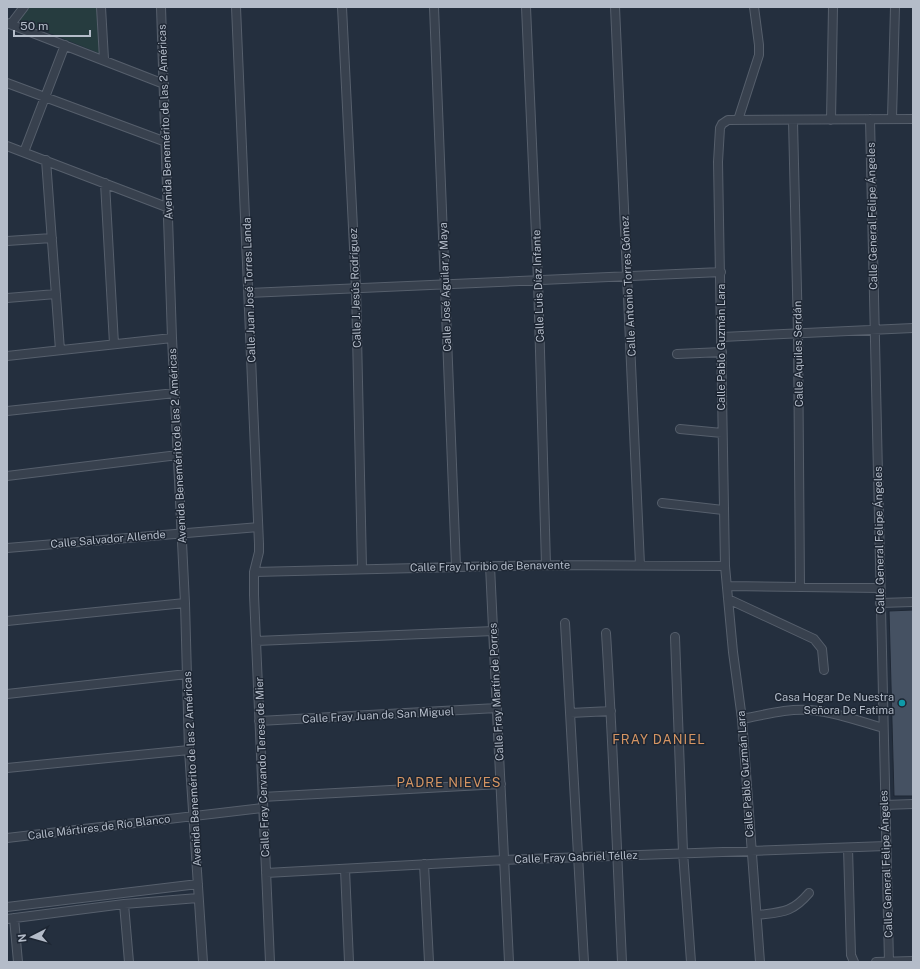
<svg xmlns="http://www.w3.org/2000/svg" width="920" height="969" font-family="'Public Sans',sans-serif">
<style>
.green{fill:#263c3f}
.building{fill:#455162;stroke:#1f2835}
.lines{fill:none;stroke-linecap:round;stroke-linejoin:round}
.street-casing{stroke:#565f6c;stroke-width:10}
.street{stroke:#38414e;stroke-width:8}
.culture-dot{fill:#0f9aa8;stroke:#1d2633;stroke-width:1.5}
.labels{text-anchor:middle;stroke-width:3;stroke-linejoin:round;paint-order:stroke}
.street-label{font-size:11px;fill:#b4bcc9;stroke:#1d2633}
.poi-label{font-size:11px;fill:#b4bcc9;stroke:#1d2633;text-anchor:end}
.quarter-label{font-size:13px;letter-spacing:1px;fill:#d59563;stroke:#1d2633}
</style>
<rect width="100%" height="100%" fill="#242f3e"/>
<path class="green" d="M 28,7 L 97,7 L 101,54 L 18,20 Z"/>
<path class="building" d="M 913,610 L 913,796 L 894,796 L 889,611 Z"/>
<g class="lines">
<g class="street-casing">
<path id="street" d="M 101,7 L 104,59
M 161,7 L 172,338 L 185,603 L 189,750 L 203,962
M 236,7 L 259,544 L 259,552 L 254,572 L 254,595 L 270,962
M 342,7 L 356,288 L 362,568
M 434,7 L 456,566
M 526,7 L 538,280 L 546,565
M 615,7 L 640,565
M 7,23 L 164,84
M 11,24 L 24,7
M 7,83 L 166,142
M 892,118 L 895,7
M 870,119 L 889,962
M 738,120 L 759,55 L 759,45 L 754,7
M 831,120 L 833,7
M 793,121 L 798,333 L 800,587
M 7,146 L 169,208
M 24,152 L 65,45
M 46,160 L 60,350
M 105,183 L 114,344
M 7,241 L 52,238
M 249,293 L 721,272
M 7,298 L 56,294
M 722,337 L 913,328
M 677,354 L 722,352
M 7,356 L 172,338
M 7,411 L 175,393
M 680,429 L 722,433
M 7,476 L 178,455
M 662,503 L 723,510
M 7,548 L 258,527
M 490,566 L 509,962
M 254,572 L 546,565 L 725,566
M 728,586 L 880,588
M 728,599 L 814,639 L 822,649 L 824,670
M 880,603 L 913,602
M 7,621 L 185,603
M 565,623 L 584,962
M 606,633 C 613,743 617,852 622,962
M 675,637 L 683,852 L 691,962
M 256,641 L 494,631
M 7,694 L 187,674
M 570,713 L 611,711
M 742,719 C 764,715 788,708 810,710 C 835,712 859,721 883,728
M 259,721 L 497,708
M 7,768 L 189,750
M 262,797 L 501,784
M 885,805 L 913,804
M 7,838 L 262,808
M 848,848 L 851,955 L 854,962
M 424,864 L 429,962
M 345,869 L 349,962
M 266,873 L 504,860 L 886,846
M 124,904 L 129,962
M 7,907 L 198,884
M 758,915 C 782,912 792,913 809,893
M 14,918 L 18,962
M 7,919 L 124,904 L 198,898
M 760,962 L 742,719 L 733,652 L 725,566 L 718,162 L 720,128 L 722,124 L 728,120 L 913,119
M 876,962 L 913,961"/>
</g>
<use href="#street" class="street"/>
</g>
<circle class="culture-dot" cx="902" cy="703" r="4"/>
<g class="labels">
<g class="street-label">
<text transform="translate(165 122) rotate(-92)" y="4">Avenida Benemérito de las 2 Américas</text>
<text transform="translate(872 216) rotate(-91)" y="4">Calle General Felipe Ángeles</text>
<text transform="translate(538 286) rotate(-92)" y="4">Calle Luis Díaz Infante</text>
<text transform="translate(628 286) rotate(-93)" y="4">Calle Antonio Torres Gómez</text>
<text transform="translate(445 287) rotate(-92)" y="4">Calle José Aguilar y Maya</text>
<text transform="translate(355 288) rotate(-92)" y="4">Calle J. Jesús Rodríguez</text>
<text transform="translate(249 290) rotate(-92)" y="4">Calle Juan José Torres Landa</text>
<text transform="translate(721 347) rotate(-90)" y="4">Calle Pablo Guzmán Lara</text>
<text transform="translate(798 354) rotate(-91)" y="4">Calle Aquiles Serdán</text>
<text transform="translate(177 446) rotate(-93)" y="4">Avenida Benemérito de las 2 Américas</text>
<text transform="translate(108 539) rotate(-5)" y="4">Calle Salvador Allende</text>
<text transform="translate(879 540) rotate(-91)" y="4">Calle General Felipe Ángeles</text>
<text transform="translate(490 566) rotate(-1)" y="4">Calle Fray Toribio de Benavente</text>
<text transform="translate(496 692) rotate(-93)" y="4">Calle Fray Martín de Porres</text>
<text transform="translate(378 715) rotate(-3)" y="4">Calle Fray Juan de San Miguel</text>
<text transform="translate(262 767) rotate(-92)" y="4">Calle Fray Cervando Teresa de Mier</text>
<text transform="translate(192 769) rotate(-93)" y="4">Avenida Benemérito de las 2 Américas</text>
<text transform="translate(745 774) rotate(-94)" y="4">Calle Pablo Guzmán Lara</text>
<text transform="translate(99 827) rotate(-7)" y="4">Calle Mártires de Río Blanco</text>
<text transform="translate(576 857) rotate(-2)" y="4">Calle Fray Gabriel Téllez</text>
<text transform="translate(886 864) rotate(-92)" y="4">Calle General Felipe Ángeles</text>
</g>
<g class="poi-label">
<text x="894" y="701">Casa Hogar De Nuestra<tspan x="894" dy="13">Señora De Fatima</tspan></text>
</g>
<g class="quarter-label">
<text x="659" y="744">FRAY DANIEL</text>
<text x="449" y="787">PADRE NIEVES</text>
</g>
</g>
<rect width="920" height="969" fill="none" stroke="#b4bcc9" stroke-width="16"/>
<g transform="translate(32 937) rotate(264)" stroke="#1d2633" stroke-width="3" paint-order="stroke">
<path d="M0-3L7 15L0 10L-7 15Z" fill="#b4bcc9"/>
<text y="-6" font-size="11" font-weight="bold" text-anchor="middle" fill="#b4bcc9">N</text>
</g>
<path d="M14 30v6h76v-6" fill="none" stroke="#b4bcc9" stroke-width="2"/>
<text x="20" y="30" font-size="12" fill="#b4bcc9" stroke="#1d2633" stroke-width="3" paint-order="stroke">50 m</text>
</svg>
